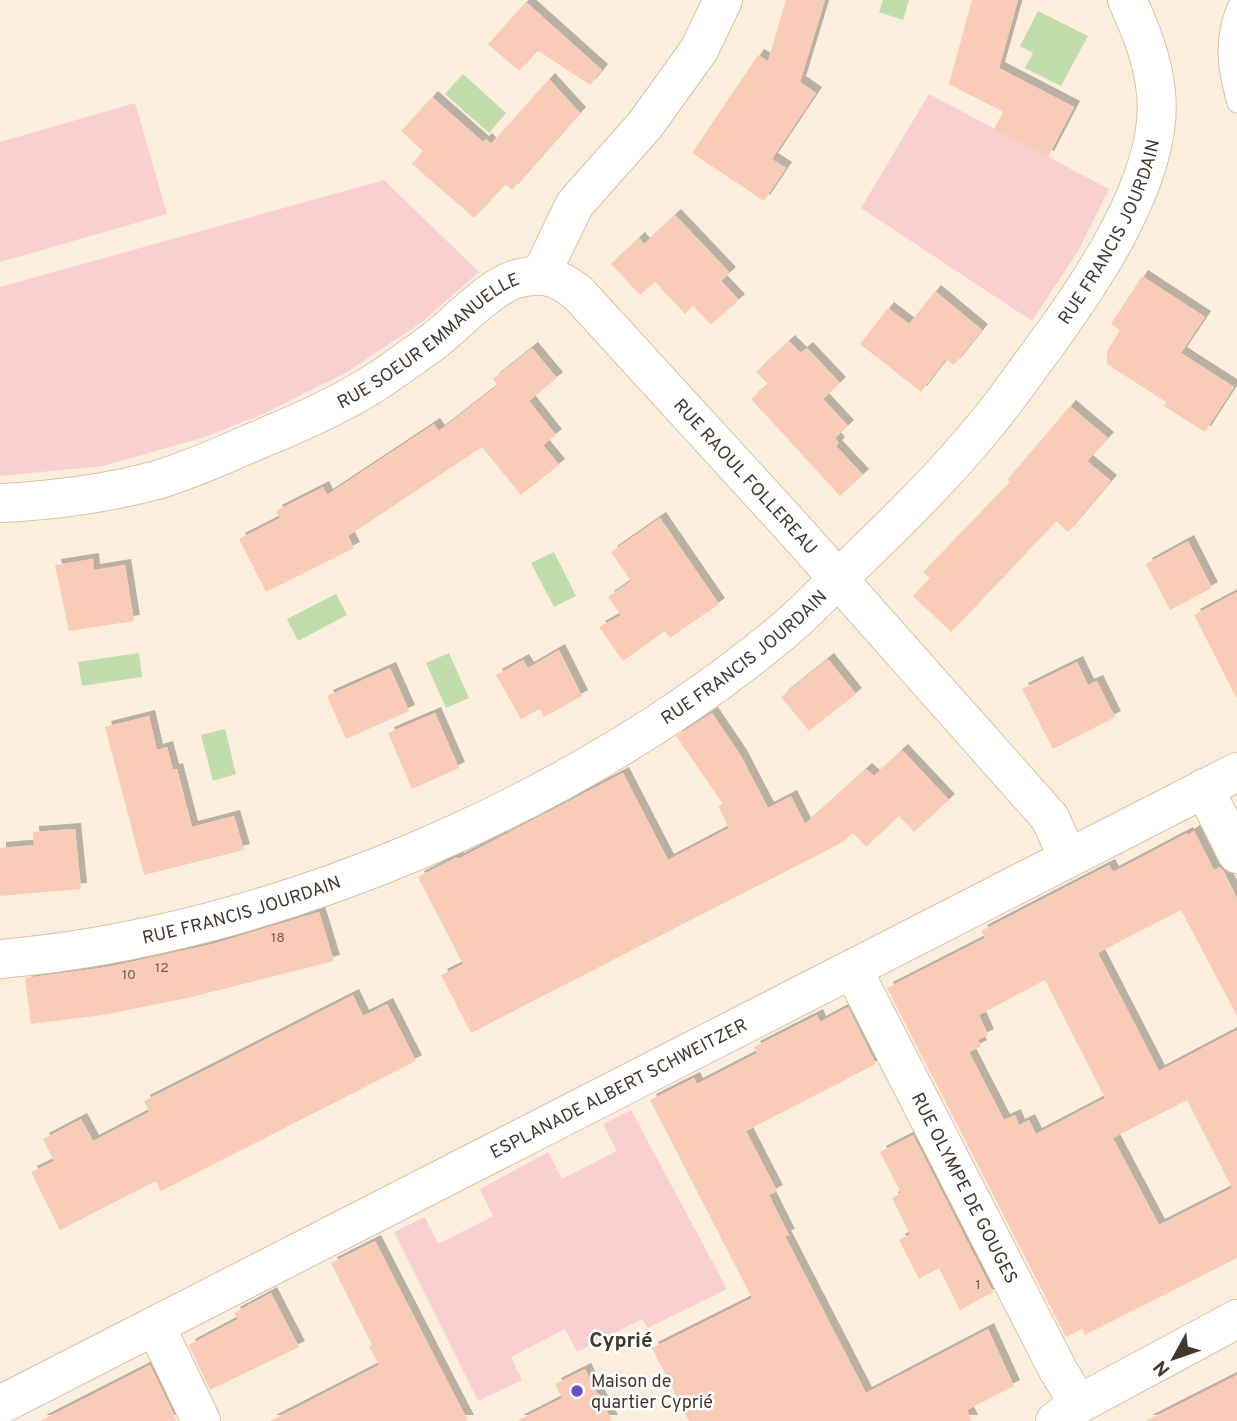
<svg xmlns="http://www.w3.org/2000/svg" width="1237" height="1421" font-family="Overpass,sans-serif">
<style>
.green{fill:#f9cfd0}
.water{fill:#c1ddac}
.building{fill:#f9ccb8;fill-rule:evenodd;filter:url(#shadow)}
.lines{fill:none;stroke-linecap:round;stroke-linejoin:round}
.service-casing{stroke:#d8c2a6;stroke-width:21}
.minor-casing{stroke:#d8c2a6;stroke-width:40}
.service{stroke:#fff;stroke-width:19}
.minor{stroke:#fff;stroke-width:38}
.poi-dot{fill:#6a4fc8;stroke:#fff;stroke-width:2.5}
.labels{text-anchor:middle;stroke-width:5;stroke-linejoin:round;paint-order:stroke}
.number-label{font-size:14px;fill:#705e50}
.street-label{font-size:18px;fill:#42392d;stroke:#fff}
.poi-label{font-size:18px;fill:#42392d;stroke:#fff;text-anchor:start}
.quarter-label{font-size:21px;font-weight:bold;fill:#42392d;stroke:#fff}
</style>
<defs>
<filter id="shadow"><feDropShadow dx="6" dy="-6" stdDeviation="0" flood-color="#0004"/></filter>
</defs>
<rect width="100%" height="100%" fill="#fceedd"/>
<path class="green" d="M 929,94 L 1109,189 L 1078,251 L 1032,321 L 861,208 Z
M 135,103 L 167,214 L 0,262 L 0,142 Z
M 384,180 L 479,272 L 422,322 L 344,374 L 263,414 L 205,437 L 103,466 L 0,476 L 0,287 Z
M 631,1110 L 727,1289 L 648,1328 L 642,1319 L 577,1352 L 565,1329 L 511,1357 L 522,1380 L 478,1401 L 394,1232 L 425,1217 L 438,1244 L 493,1216 L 480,1189 L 548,1152 L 562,1179 L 617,1151 L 603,1124 Z"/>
<path class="water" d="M 883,0 L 909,0 L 903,20 L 879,12 Z
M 1038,11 L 1088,36 L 1061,86 L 1025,68 L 1033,53 L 1020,46 Z
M 463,74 L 506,113 L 489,133 L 445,94 Z
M 554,552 L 576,596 L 554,607 L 531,563 Z
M 336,594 L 347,615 L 298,641 L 287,619 Z
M 139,653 L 142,677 L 82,686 L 78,662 Z
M 449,653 L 469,698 L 446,708 L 426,663 Z
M 225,729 L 236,774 L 213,781 L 201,735 Z"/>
<path class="building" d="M 786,0 L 825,0 L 800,82 L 816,93 L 772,159 L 786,168 L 764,201 L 692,153 L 758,55 L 768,61 Z
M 972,0 L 1018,0 L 999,68 L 1074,107 L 1048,157 L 994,129 L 1003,112 L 949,84 Z
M 526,2 L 602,70 L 590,85 L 537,50 L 519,71 L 488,44 Z
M 549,79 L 580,113 L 512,190 L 505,184 L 474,218 L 412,164 L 423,151 L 401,131 L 432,97 L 483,142 L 486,139 L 491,144 Z
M 675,215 L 730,273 L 721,281 L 739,300 L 711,325 L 693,306 L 685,314 L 655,282 L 640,295 L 611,264 L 639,238 L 644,244 Z
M 1142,276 L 1205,317 L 1181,353 L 1234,387 L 1205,432 L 1164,406 L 1166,402 L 1107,364 L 1107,351 L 1120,330 L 1111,324 Z
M 935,291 L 982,330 L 954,365 L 946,359 L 921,392 L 860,344 L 888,308 L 909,324 Z
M 789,341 L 801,353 L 807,348 L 840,383 L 823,399 L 848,426 L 835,438 L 839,443 L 836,446 L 863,475 L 840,496 L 751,399 L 768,384 L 756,372 Z
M 532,348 L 557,378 L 529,401 L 556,435 L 543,445 L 559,465 L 521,495 L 482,447 L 348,536 L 354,548 L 266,592 L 239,539 L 280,518 L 276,511 L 323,487 L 327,495 L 434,424 L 439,431 L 498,385 L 493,379 Z
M 1070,406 L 1108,438 L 1087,461 L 1111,481 L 1068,532 L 1056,521 L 951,632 L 913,596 L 930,578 L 923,572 L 1010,482 L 1007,480 Z
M 660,518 L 719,604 L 670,638 L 665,631 L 623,661 L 599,627 L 621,615 L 608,597 L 631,581 L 611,552 Z
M 1188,541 L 1212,588 L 1170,610 L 1146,564 Z
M 93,559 L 94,570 L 125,565 L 134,621 L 69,631 L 55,565 Z
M 1237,592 L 1237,699 L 1194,615 Z
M 559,650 L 582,696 L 544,717 L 540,709 L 521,719 L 496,675 L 523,660 L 528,668 Z
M 828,659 L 856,694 L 809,731 L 781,697 Z
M 1077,662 L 1088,685 L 1097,681 L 1115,717 L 1053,749 L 1022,689 Z
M 390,668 L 409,711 L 346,739 L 327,696 Z
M 435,713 L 459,768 L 412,789 L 388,733 Z
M 712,713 L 741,756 L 768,808 L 791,796 L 805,824 L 866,769 L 874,776 L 902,750 L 949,800 L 914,832 L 899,816 L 866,847 L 853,833 L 843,842 L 471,1033 L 441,975 L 463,964 L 418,877 L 457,857 L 458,859 L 623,773 L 668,860 L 729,828 L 718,806 L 723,804 L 676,736 Z
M 149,716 L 157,750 L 167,747 L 173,770 L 177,769 L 192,827 L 234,816 L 244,850 L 144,875 L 105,727 Z
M 75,829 L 81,889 L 0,896 L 0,848 L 34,845 L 33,832 Z
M 1194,831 L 1214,870 L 1220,867 L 1223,870 L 1237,898 L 1237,1016 L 1181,910 L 1098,953 L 1159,1071 L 1237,1030 L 1237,1258 L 1085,1335 L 1082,1329 L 1066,1337 L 887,988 L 985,938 L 981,931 L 1109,865 L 1113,872 L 1187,833 L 1188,835 ZM 1045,980 L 1105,1098 L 1036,1134 L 1029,1120 L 1019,1125 L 1015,1115 L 1004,1120 L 969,1052 L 981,1046 L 978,1040 L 988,1035 L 979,1015 ZM 1187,1100 L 1232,1188 L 1159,1225 L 1113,1138 Z
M 319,912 L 334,961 L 187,998 L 103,1015 L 31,1024 L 25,978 L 108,967 L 213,944 Z
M 353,995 L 363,1016 L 387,1004 L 416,1061 L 161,1191 L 156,1181 L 60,1230 L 31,1172 L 54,1161 L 43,1139 L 81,1119 L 93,1141 L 149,1112 L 144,1101 Z
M 848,1007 L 876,1064 L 746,1131 L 777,1191 L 769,1195 L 789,1235 L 785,1236 L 866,1393 L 988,1329 L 1014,1386 L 967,1410 L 972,1421 L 689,1421 L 652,1348 L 752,1298 L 650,1100 L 694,1078 L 697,1084 L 757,1053 L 754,1047 L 817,1015 L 820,1022 Z
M 913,1135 L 993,1292 L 960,1310 L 939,1268 L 919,1279 L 899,1240 L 910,1234 L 892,1198 L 901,1193 L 880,1152 Z
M 375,1241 L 468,1421 L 270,1421 L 379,1365 L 369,1346 L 372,1345 L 331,1263 Z
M 271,1293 L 299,1347 L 210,1390 L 189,1345 L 238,1319 L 234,1313 Z
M 150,1365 L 177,1421 L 40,1421 Z
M 585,1369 L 612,1421 L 517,1421 L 562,1398 L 555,1384 Z
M 1237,1375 L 1237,1421 L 1146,1421 Z"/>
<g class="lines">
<g class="service-casing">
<path id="service" d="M 1237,7 C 1223,42 1227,67 1237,103"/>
</g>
<g class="minor-casing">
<g id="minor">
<path d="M 540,276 L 575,204 L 645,125 L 699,50 L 723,0"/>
<path id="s1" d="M 0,503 C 50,501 109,493 157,480 C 194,469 230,452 265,437 C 304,421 344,403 379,380 C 399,366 420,352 439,337 C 461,319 493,284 520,278 C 545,272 559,278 578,293 L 792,527 L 1050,818 L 1068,858"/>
<path d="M 1204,788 L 1237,854"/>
<path id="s2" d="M 0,959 C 272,936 580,803 788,627 C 809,609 827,589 847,570 C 896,523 945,475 988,422 C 1007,399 1024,374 1042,350 C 1090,285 1165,176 1156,93 C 1153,60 1141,30 1127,0"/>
<path id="s3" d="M 853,970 L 1058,1370 L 1079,1404"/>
<path d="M 156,1327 L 201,1421"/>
<path id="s4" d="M 0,1405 L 1237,772"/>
<path d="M 1055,1421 L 1079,1404 L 1237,1319"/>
</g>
</g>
<use href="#service" class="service"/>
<use href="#minor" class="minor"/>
</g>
<circle class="poi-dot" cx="577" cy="1391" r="7"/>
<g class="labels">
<g class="number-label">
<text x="278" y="942">18</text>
<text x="162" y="972">12</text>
<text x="129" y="979">10</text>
<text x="978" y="1289">1</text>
</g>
<g class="street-label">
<text dy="6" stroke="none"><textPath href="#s2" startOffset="1381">RUE FRANCIS JOURDAIN</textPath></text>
<text dy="6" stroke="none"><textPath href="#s1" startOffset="466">RUE SOEUR EMMANUELLE</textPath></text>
<text dy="6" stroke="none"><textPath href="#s1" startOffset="889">RUE RAOUL FOLLEREAU</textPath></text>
<text dy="6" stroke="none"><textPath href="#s2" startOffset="814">RUE FRANCIS JOURDAIN</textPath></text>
<text dy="6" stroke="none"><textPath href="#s2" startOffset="247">RUE FRANCIS JOURDAIN</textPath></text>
<text dy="6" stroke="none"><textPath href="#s4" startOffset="695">ESPLANADE ALBERT SCHWEITZER</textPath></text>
<text dy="6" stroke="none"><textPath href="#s3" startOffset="245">RUE OLYMPE DE GOUGES</textPath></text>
</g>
<g class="poi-label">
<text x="591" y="1387">Maison de<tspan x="591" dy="21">quartier Cyprié</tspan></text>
</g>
<g class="quarter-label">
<text x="621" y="1347">Cyprié</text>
</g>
</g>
<g transform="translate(1174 1358) rotate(230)" stroke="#ffffff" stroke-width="5" paint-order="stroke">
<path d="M0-5L12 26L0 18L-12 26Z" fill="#42392d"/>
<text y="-10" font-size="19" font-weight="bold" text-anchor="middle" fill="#42392d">N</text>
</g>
</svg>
